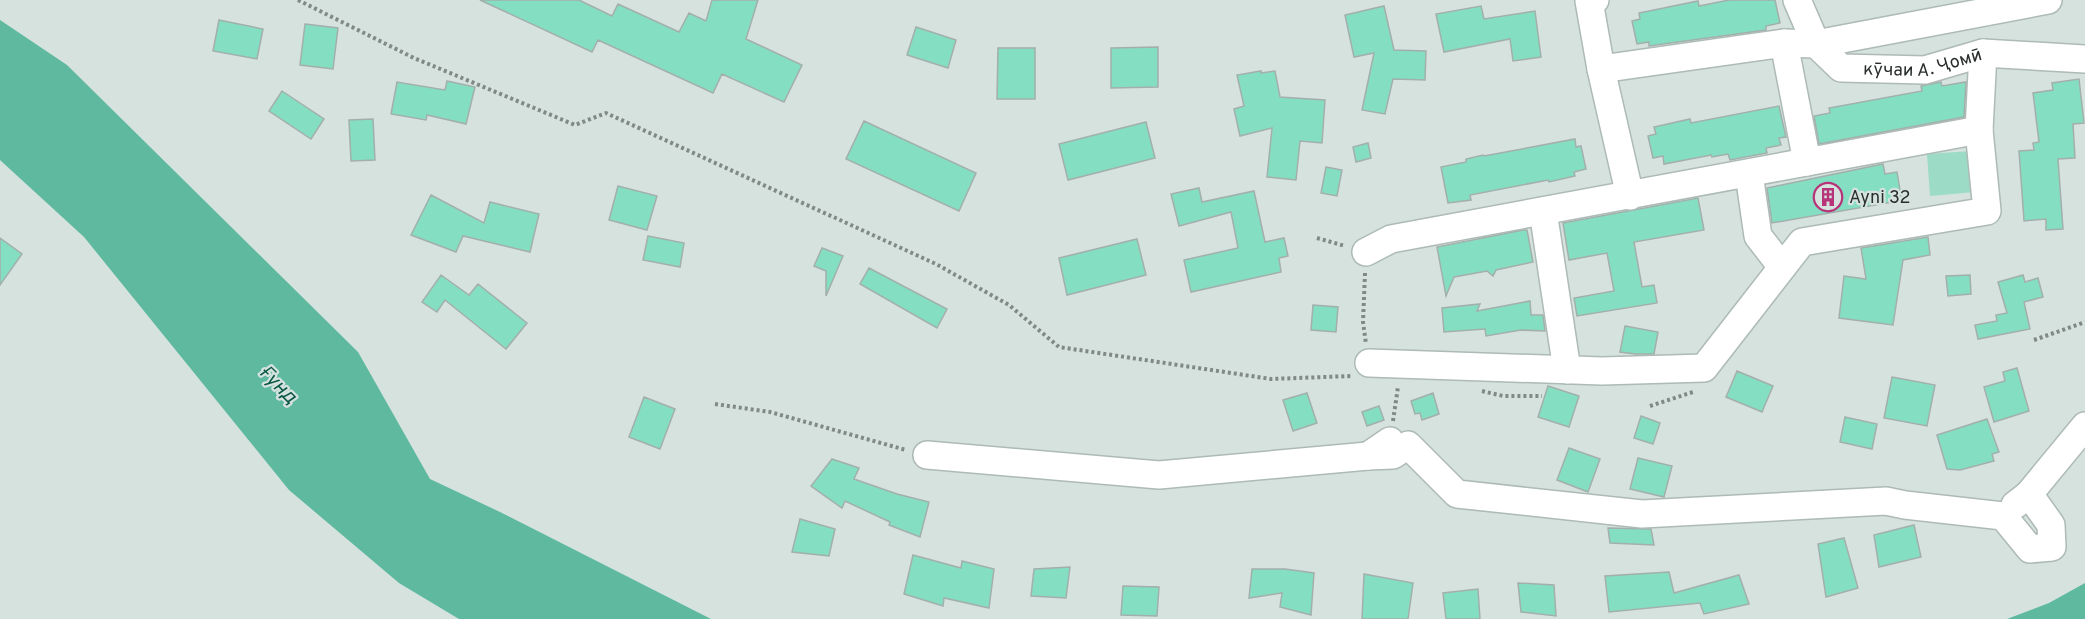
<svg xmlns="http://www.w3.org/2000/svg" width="2085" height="619" font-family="Overpass,sans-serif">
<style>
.green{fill:#9cdbc6}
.water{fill:#5eb99e}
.building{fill:#84dec2;stroke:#a3afab;stroke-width:1.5}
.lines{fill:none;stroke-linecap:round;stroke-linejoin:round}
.minor-casing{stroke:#adbab5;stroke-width:30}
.path{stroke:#808986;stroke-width:4;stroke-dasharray:3 3;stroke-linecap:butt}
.minor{stroke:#fff;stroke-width:27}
.labels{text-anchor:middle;stroke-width:4.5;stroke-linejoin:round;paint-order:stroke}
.street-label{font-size:18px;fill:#292e2c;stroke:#d5e2de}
.poi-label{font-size:18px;fill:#292e2c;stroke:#d5e2de;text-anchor:start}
.water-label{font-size:20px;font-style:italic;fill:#0b5846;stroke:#d5e2de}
</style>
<rect width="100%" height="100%" fill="#d5e2de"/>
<path class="green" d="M 1972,151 L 1975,192 L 1930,196 L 1927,154 Z"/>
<path class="water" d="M 0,20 L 67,65 L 358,352 L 430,479 L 500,512 L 711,619 L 459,619 L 399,583 L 289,490 L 84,237 L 0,160 Z
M 2085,583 L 2085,619 L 2007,619 L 2049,603 Z"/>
<path class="building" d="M 480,0 L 579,0 L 612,16 L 618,4 L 679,32 L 689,13 L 706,21 L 712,0 L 758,0 L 746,39 L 802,65 L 784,102 L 722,74 L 713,93 L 598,40 L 592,52 Z
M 1729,0 L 1775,0 L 1780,23 L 1766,26 L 1766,30 L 1649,46 L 1649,42 L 1637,44 L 1632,21 L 1640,19 L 1639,13 L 1698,1 L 1699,6 Z
M 1384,6 L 1394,50 L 1426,51 L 1425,80 L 1393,79 L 1385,114 L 1362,110 L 1374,53 L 1354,57 L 1345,15 Z
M 1481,6 L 1484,19 L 1535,11 L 1541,57 L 1513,61 L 1510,39 L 1444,52 L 1436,14 Z
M 219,20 L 263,29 L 257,59 L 213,51 Z
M 305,24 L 338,28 L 333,69 L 300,65 Z
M 916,27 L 956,40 L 948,68 L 907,55 Z
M 1158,47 L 1158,87 L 1111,88 L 1111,48 Z
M 998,48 L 1035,48 L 1035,99 L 997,99 Z
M 1261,71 L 1261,73 L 1275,71 L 1280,97 L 1325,100 L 1322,143 L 1300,141 L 1296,180 L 1267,177 L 1272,128 L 1240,136 L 1234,109 L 1244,106 L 1237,75 Z
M 2079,79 L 2084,123 L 2073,124 L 2075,158 L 2058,159 L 2063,229 L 2046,230 L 2046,219 L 2024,221 L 2019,151 L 2034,150 L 2033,143 L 2039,142 L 2033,93 L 2053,90 L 2052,83 Z
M 447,81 L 475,87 L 466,124 L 427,115 L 426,120 L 391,114 L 397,82 L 445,90 Z
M 1941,82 L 1942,86 L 1966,82 L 1964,117 L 1819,144 L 1814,116 L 1830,113 L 1829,108 L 1922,91 L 1921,86 Z
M 282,91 L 324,119 L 311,139 L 269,111 Z
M 1779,106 L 1786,137 L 1779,138 L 1781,145 L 1766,148 L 1767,153 L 1730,160 L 1728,154 L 1712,157 L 1711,155 L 1664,164 L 1663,156 L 1653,158 L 1648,136 L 1656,134 L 1654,127 L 1690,119 L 1691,123 Z
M 373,119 L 375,160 L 351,161 L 349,120 Z
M 864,121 L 976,173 L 959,211 L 846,159 Z
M 1146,122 L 1155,158 L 1068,180 L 1059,144 Z
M 1575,139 L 1576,147 L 1581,146 L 1586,169 L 1574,172 L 1575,176 L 1549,182 L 1548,180 L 1470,195 L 1471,200 L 1448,203 L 1441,167 L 1466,162 L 1466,159 L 1483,155 L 1484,156 Z
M 1368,143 L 1371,158 L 1356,162 L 1353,147 Z
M 1883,164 L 1885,174 L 1897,172 L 1901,196 L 1892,198 L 1893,202 L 1772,223 L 1767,188 Z
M 1326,167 L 1342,170 L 1337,196 L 1321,193 Z
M 618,186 L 657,196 L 647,230 L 609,220 Z
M 1199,188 L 1202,202 L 1254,191 L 1265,242 L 1284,238 L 1288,256 L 1279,258 L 1281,272 L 1191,292 L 1184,260 L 1238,248 L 1231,212 L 1179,226 L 1171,194 Z
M 431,195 L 484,223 L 490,202 L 539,214 L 530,252 L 463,236 L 456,252 L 411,235 Z
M 1698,198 L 1704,230 L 1634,242 L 1642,287 L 1654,285 L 1657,303 L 1577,316 L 1574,298 L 1614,291 L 1607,253 L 1569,260 L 1563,223 Z
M 1523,230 L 1527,230 L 1533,262 L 1496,270 L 1493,276 L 1487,271 L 1454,277 L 1446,296 L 1437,247 Z
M 648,236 L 684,243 L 680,267 L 643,260 Z
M 1928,237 L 1930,255 L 1903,260 L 1893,325 L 1839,318 L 1844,276 L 1866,279 L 1861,248 Z
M 0,238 L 22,254 L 0,285 Z
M 1137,239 L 1146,275 L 1067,295 L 1059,258 Z
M 822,248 L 843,256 L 826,296 L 826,271 L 814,266 Z
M 869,268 L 947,309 L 937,328 L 860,284 Z
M 441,275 L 469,295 L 478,284 L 527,323 L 506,349 L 445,300 L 437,312 L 422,302 Z
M 1970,275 L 1971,294 L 1948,296 L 1946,276 Z
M 2023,275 L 2025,282 L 2038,278 L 2043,297 L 2024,302 L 2030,329 L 1978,339 L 1975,325 L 1997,321 L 1996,315 L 2007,313 L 1998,282 Z
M 1530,301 L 1531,315 L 1543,315 L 1545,331 L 1521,330 L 1486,336 L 1485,329 L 1444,332 L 1442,308 L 1480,304 L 1477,311 Z
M 1313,305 L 1338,307 L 1336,332 L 1311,330 Z
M 1625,326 L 1658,332 L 1654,354 L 1635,354 L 1620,352 Z
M 2017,368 L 2029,411 L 1994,422 L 1984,387 L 2005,381 L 2003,372 Z
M 1737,371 L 1773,386 L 1762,412 L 1726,397 Z
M 1892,377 L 1935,385 L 1927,426 L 1884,418 Z
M 1548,386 L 1579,396 L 1569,427 L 1538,417 Z
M 1307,393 L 1317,423 L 1293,431 L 1283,400 Z
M 1433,393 L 1439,414 L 1422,420 L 1420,413 L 1415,414 L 1411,401 Z
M 644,397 L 675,409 L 660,449 L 629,437 Z
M 1379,406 L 1384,420 L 1367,426 L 1362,412 Z
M 1641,416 L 1660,423 L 1653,444 L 1634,438 Z
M 1845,417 L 1877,424 L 1872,449 L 1840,442 Z
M 1987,419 L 1999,452 L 1992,454 L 1994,461 L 1960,470 L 1947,469 L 1937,435 Z
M 1569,448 L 1600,459 L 1588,492 L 1557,480 Z
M 1638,458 L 1672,466 L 1664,497 L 1630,489 Z
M 832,459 L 859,468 L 854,479 L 897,494 L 929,502 L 920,537 L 889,525 L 890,522 L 845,501 L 842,508 L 811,486 Z
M 800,519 L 835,529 L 829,556 L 792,552 Z
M 1914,525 L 1921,557 L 1879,567 L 1874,535 Z
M 1608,528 L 1651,529 L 1654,545 L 1610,543 Z
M 1844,538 L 1858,588 L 1826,597 L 1818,544 Z
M 913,555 L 961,568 L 962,561 L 994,569 L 989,608 L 944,598 L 943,606 L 904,594 Z
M 1070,567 L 1066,598 L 1031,596 L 1034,569 Z
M 1252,569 L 1285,569 L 1314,573 L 1311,615 L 1280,607 L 1282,593 L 1249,598 Z
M 1669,572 L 1674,593 L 1739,575 L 1749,604 L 1704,614 L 1700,603 L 1609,612 L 1605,576 Z
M 1364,574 L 1413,583 L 1408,619 L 1362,619 Z
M 1518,583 L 1554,585 L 1556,616 L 1521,612 Z
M 1123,586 L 1159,587 L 1157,616 L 1121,615 Z
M 1478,589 L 1480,619 L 1446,619 L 1443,593 Z"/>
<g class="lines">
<g class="minor-casing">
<g id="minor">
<path d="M 1595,0 L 1589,1 L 1601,69 L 1630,196"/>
<path id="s1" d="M 1797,0 L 1816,44 L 1841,68 L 1925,70 L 1983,53 L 2085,59"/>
<path d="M 1784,43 L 1807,162"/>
<path d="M 1601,69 L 1784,43 L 1816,44 L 2048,0"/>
<path d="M 1749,174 L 1758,236 L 1782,267"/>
<path d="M 1543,211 L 1567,370"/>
<path d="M 1366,252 L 1391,239 L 1979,130"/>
<path d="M 1369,363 L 1602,371 L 1704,368 L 1802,242 L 1987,211 L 1979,130 L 1983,53"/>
<path d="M 1390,441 L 1368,456 L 1393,455 L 1408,445 L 1457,494 L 1642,514 L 1886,501 L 1905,505 L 2003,516 L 2030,549 L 2052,547 L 2051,525 L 2029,494"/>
<path d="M 927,455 L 1159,475 L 1368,456"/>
<path d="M 2015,505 L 2029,494 L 2085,426"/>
</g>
</g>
<path class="path" d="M 298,0 L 414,58 L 575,125 L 606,113 L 936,264 L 1009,305 L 1059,347 L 1271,379 L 1352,376
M 1317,238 L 1345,246
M 1365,273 L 1363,322 L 1366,344
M 2034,340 L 2085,322
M 1482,391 L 1503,396 L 1542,396
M 715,404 L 770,412 L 906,450
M 1650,406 L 1693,392
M 1393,421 L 1398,387"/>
<use href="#minor" class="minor"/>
</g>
<defs>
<g id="building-ring" transform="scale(1.5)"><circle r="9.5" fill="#d5e2de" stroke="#b7337a" stroke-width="1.5"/><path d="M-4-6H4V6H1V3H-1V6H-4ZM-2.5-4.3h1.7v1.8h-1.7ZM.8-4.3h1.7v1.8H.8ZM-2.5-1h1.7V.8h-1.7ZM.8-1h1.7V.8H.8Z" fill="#b7337a"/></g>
</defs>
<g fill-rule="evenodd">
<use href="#building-ring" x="1828" y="197"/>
</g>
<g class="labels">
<g class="street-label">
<text dy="6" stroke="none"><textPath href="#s1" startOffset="165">кӯчаи А. Ҷомӣ</textPath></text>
</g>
<g class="poi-label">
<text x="1849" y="203">Ayni 32</text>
</g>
<g class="water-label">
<text transform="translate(279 384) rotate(45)" y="7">Ғунд</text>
</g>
</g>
</svg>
